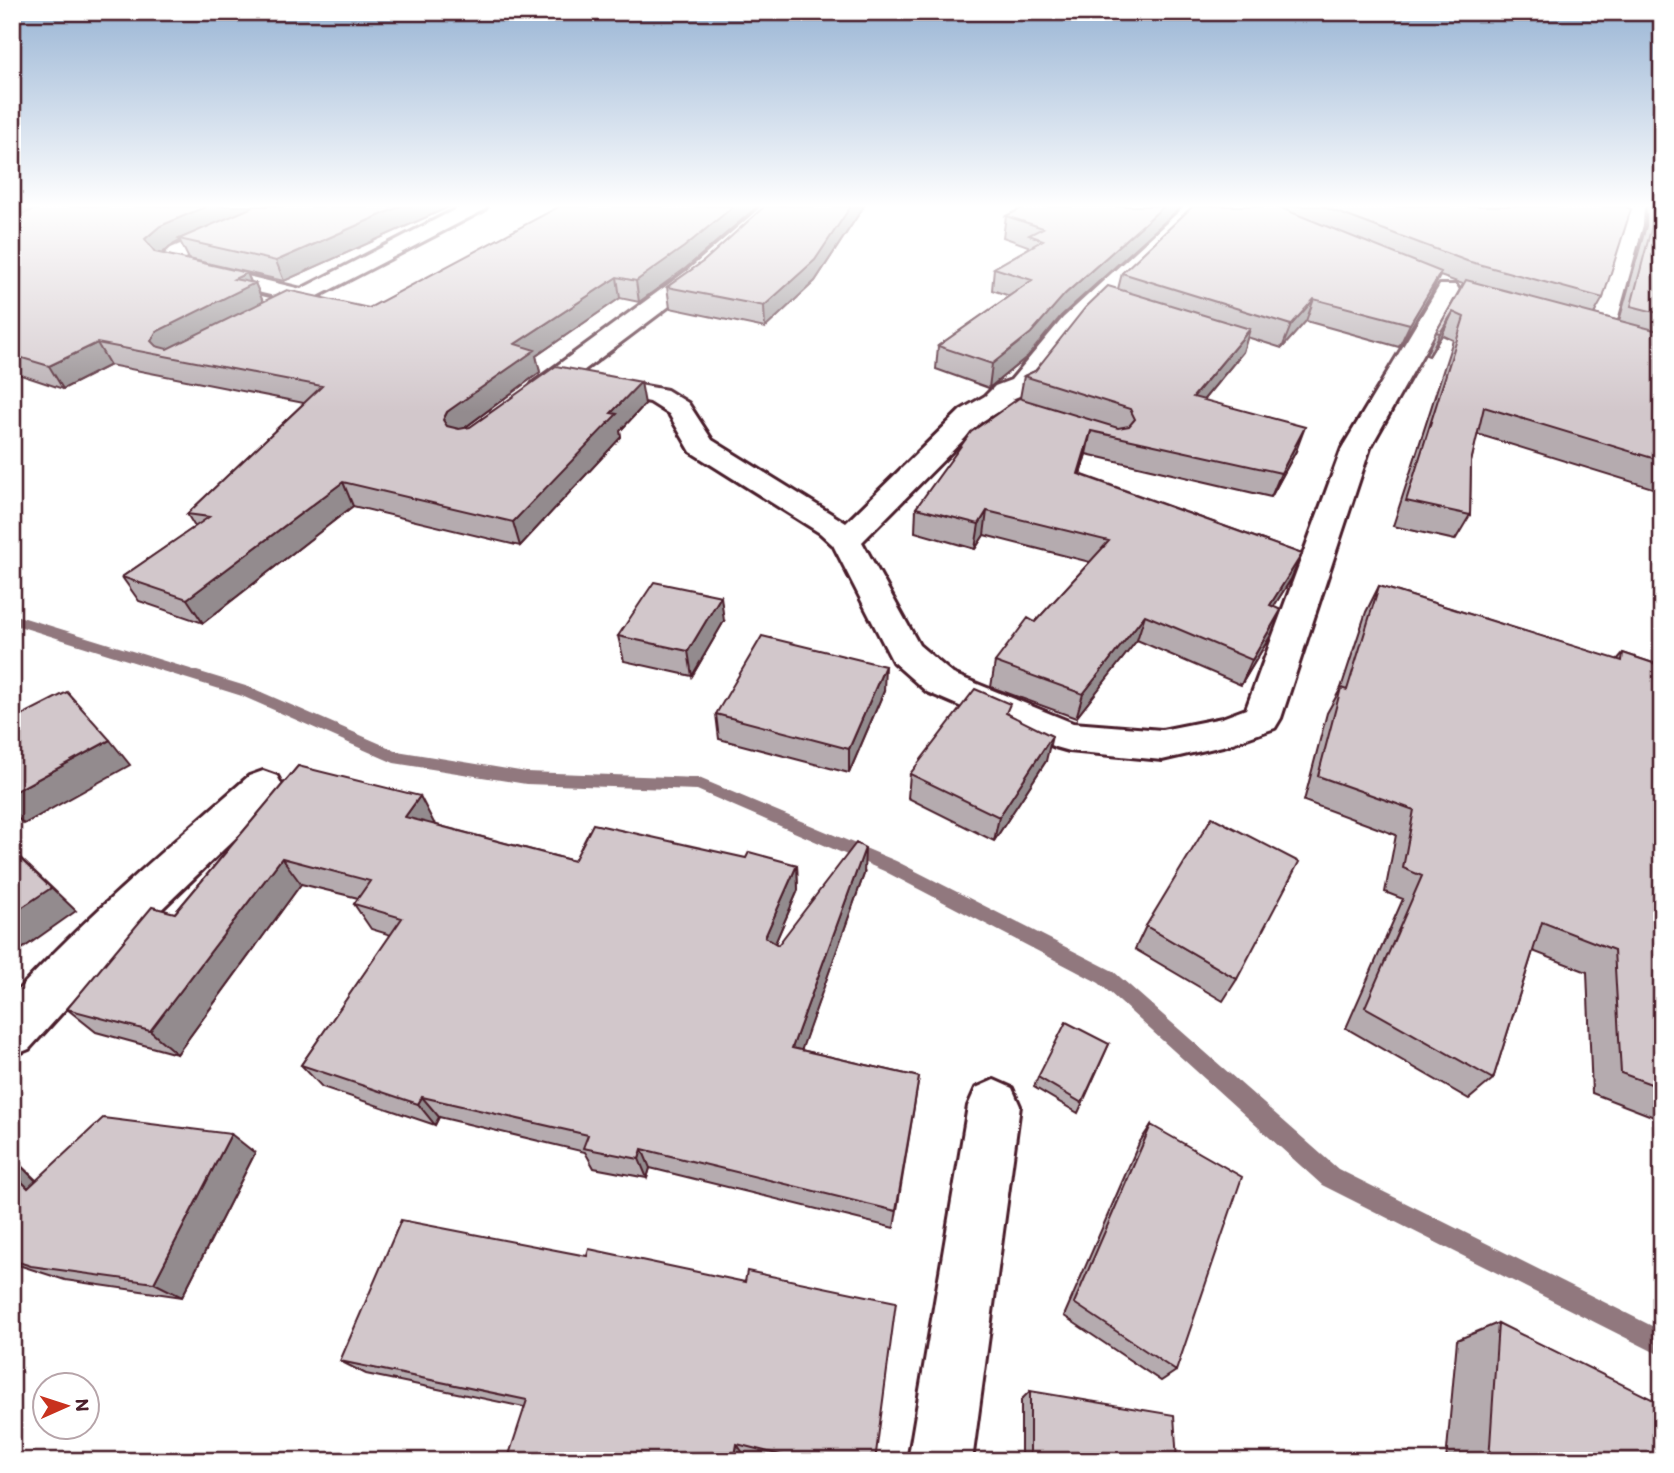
<svg xmlns="http://www.w3.org/2000/svg" width="1674" height="1473" font-family="Itim,sans-serif">
<style>
.lines{fill:none;stroke-linecap:round;stroke-linejoin:round}
.stream{fill:#91787e;fill-rule:evenodd}
.minor-casing{stroke:#4a1f2b;stroke-width:6}
.minor{fill:#fff;fill-rule:evenodd}
.wall{fill:#b5abaf;stroke:#4a1f2b;stroke-width:2}
.shaded-wall{fill:#938b8e;stroke:#4a1f2b;stroke-width:2}
.building{fill:#d2c7cb;stroke:#4a1f2b;stroke-width:2}
</style>
<rect width="100%" height="100%" fill="#fff"/>
<filter id="ink" filterUnits="userSpaceOnUse"><feTurbulence type="fractalNoise" baseFrequency=".0143" numOctaves="2"/><feDisplacementMap in="SourceGraphic" scale="14" xChannelSelector="R" yChannelSelector="G"/><feConvolveMatrix kernelMatrix="1 2 1 2 8 2 1 2 1" color-interpolation-filters="sRGB"/></filter>
<g filter="url(#ink)">
<g class="lines">
<path class="stream" d="M 12,614 L 252,688 L 397,751 L 526,772 L 699,778 L 896,861 L 1113,971 L 1338,1169 L 1662,1331 L 1662,1356 L 1322,1185 L 1099,983 L 884,871 L 697,790 L 526,784 L 394,763 L 242,696 L 12,624 Z"/>
<g class="minor-casing">
<path id="minor" d="M 268,206 L 295,206 L 292,210 L 181,260 L 301,289 L 462,206 L 487,206 L 484,210 L 262,325 L 254,323 L 250,318 L 254,313 L 283,298 L 166,270 L 158,260 L 171,248 Z
M 762,206 L 784,206 L 704,280 L 551,395 L 542,397 L 533,395 L 529,389 L 533,383 L 688,270 Z
M 1185,206 L 1207,206 L 1079,328 L 1029,392 L 1012,399 L 1069,417 L 1073,423 L 1069,429 L 1059,431 L 997,412 L 981,422 L 862,542 L 919,645 L 953,674 L 1073,723 L 1162,730 L 1222,718 L 1246,709 L 1342,448 L 1440,285 L 1456,285 L 1459,290 L 1370,448 L 1281,718 L 1275,728 L 1227,745 L 1162,760 L 1069,751 L 1055,747 L 927,692 L 893,662 L 833,545 L 820,533 L 691,452 L 669,414 L 650,402 L 581,389 L 577,384 L 581,379 L 590,376 L 667,390 L 688,403 L 712,440 L 846,523 L 961,410 L 985,396 L 995,386 L 1011,380 L 1063,318 Z
M 1624,206 L 1644,206 L 1643,225 L 1613,335 L 1610,340 L 1601,342 L 1592,340 L 1589,335 L 1623,225 Z
M 263,771 L 277,776 L 283,787 L 277,798 L 118,951 L 29,1049 L 12,1056 L 12,997 C 85,917 168,847 249,776 Z
M 994,1080 L 1012,1088 L 1020,1106 L 972,1461 L 908,1461 L 968,1106 L 976,1088 Z"/>
</g>
<use href="#minor" class="minor"/>
</g>
<path class="wall" d="M 12,206 L 451,206 L 284,281 L 189,259 L 180,241 L 170,246 L 162,254 L 247,273 L 251,282 L 255,283 L 263,302 L 369,308 L 686,268 L 639,302 L 620,298 L 536,356 L 540,372 L 463,429 L 645,404 L 620,431 L 621,437 L 520,546 L 353,506 L 203,623 L 139,601 L 122,577 L 195,527 L 187,514 L 304,403 L 110,365 L 63,389 L 12,372 Z
M 765,206 L 864,206 L 815,281 L 765,328 L 670,308 L 667,287 L 704,261 Z
M 1027,206 L 1182,206 L 1061,316 L 1028,356 L 989,388 L 936,369 L 938,346 L 1010,296 L 992,290 L 994,268 L 1027,249 L 1028,246 L 1003,237 L 1006,216 Z
M 1193,206 L 1624,206 L 1603,298 L 1594,314 L 1619,321 L 1646,226 L 1646,206 L 1662,206 L 1662,491 L 1477,434 L 1471,462 L 1470,515 L 1455,540 L 1393,526 L 1453,340 L 1442,335 L 1429,356 L 1426,355 L 1436,332 L 1463,284 L 1440,276 L 1431,294 L 1399,347 L 1306,321 L 1282,348 L 1247,337 L 1243,352 L 1203,400 L 1296,451 L 1271,497 L 1086,454 L 1080,474 L 1302,554 L 1291,579 L 1273,607 L 1271,635 L 1241,685 L 1137,640 L 1076,718 L 991,687 L 995,662 L 1035,622 L 1090,562 L 984,535 L 975,549 L 915,532 L 916,508 L 1020,398 L 1024,376 L 1035,371 L 1118,289 L 1122,273 Z
M 1379,586 L 1617,660 L 1623,653 L 1662,666 L 1662,1120 L 1592,1093 L 1587,972 L 1533,951 L 1493,1079 L 1469,1099 L 1346,1028 L 1403,899 L 1385,892 L 1396,835 L 1304,801 L 1327,713 L 1341,688 L 1366,612 Z
M 724,621 L 692,676 L 624,661 L 618,636 Z
M 884,691 L 849,773 L 719,739 L 716,714 Z
M 1008,714 L 1046,761 L 994,841 L 908,798 L 910,774 Z
M 298,766 L 434,823 L 433,824 L 574,861 L 746,858 L 797,865 L 798,890 L 775,943 L 778,945 L 864,874 L 801,1050 L 919,1077 L 894,1228 L 650,1168 L 647,1178 L 594,1168 L 585,1152 L 439,1117 L 435,1125 L 322,1087 L 301,1065 L 391,935 L 371,929 L 354,904 L 358,898 L 301,884 L 177,1054 L 96,1032 L 67,1009 L 175,913 Z
M 1146,926 L 1237,979 L 1223,1001 L 1135,949 Z
M 1109,1044 L 1078,1113 L 1034,1087 L 1038,1077 Z
M 1151,1125 L 1176,1371 L 1161,1381 L 1064,1316 L 1139,1143 Z
M 255,1153 L 182,1297 L 65,1280 L 12,1263 L 12,1157 L 36,1180 Z
M 1498,1323 L 1662,1461 L 1446,1461 L 1457,1340 Z
M 340,1361 L 875,1461 L 773,1461 L 743,1453 L 366,1374 Z
M 1030,1391 L 1177,1461 L 1021,1461 L 1021,1400 Z"/>
<path class="shaded-wall" d="M 12,206 L 60,206 L 12,224 Z
M 207,206 L 261,206 L 179,239 L 180,241 L 170,246 L 155,260 L 145,239 L 160,226 Z
M 401,206 L 451,206 L 284,281 L 276,261 Z
M 734,206 L 758,206 L 686,268 L 639,302 L 636,281 Z
M 851,206 L 864,206 L 815,281 L 765,328 L 764,306 Z
M 1164,206 L 1182,206 L 1061,316 L 1028,356 L 989,388 L 992,364 L 1065,294 Z
M 1441,272 L 1431,294 L 1399,347 L 1410,324 Z
M 247,273 L 252,285 L 255,283 L 264,304 L 159,355 L 151,341 L 156,332 L 234,279 Z
M 617,277 L 620,298 L 536,356 L 540,372 L 455,435 L 451,443 L 443,420 L 447,412 L 515,344 Z
M 1314,299 L 1306,321 L 1282,348 L 1291,325 Z
M 1453,312 L 1442,335 L 1429,356 L 1440,333 Z
M 1250,329 L 1243,352 L 1186,421 L 1193,397 Z
M 97,343 L 110,365 L 63,389 L 49,366 Z
M 641,382 L 645,404 L 620,431 L 621,437 L 520,546 L 513,522 L 611,413 Z
M 1305,427 L 1296,451 L 1271,497 L 1281,473 Z
M 1091,431 L 1086,454 L 1073,498 L 1078,474 Z
M 343,482 L 353,506 L 203,623 L 187,599 Z
M 987,511 L 984,535 L 975,549 L 979,524 Z
M 1302,554 L 1291,579 L 1259,630 L 1270,605 Z
M 721,596 L 724,621 L 692,676 L 688,651 Z
M 1281,610 L 1271,635 L 1241,685 L 1252,660 Z
M 1145,615 L 1137,640 L 1076,718 L 1083,694 Z
M 885,666 L 884,691 L 849,773 L 849,749 Z
M 1052,736 L 1046,761 L 994,841 L 999,817 Z
M 110,740 L 130,765 L 24,824 L 12,813 L 12,793 Z
M 420,796 L 434,823 L 420,843 L 405,817 Z
M 865,848 L 864,874 L 794,1071 L 792,1048 Z
M 12,850 L 76,911 L 12,956 Z
M 282,858 L 301,884 L 177,1054 L 150,1031 Z
M 797,865 L 798,890 L 767,962 L 765,937 Z
M 422,1097 L 439,1117 L 435,1125 L 418,1104 Z
M 231,1134 L 255,1153 L 182,1297 L 154,1283 Z
M 642,1149 L 650,1168 L 647,1178 L 639,1159 Z
M 12,1157 L 60,1205 L 28,1188 L 12,1172 Z
M 737,1444 L 743,1453 L 741,1461 L 734,1461 Z"/>
<path class="building" d="M 46,206 L 207,206 L 160,226 L 145,239 L 155,252 L 247,273 L 234,279 L 255,283 L 156,332 L 151,341 L 156,346 L 167,349 L 287,290 L 369,308 L 560,206 L 734,206 L 684,247 L 636,281 L 617,277 L 515,344 L 535,350 L 447,412 L 443,420 L 447,426 L 459,429 L 470,427 L 556,366 L 641,382 L 611,413 L 617,414 L 513,522 L 343,482 L 187,599 L 122,577 L 209,517 L 187,514 L 322,386 L 97,343 L 49,366 L 12,355 L 12,328 L 17,325 L 12,324 L 12,217 Z
M 255,206 L 401,206 L 276,261 L 179,239 Z
M 765,206 L 851,206 L 815,260 L 764,306 L 667,287 L 704,261 Z
M 1027,206 L 1164,206 L 1065,294 L 1031,333 L 992,364 L 938,346 L 1032,280 L 994,268 L 1043,240 L 1029,235 L 1043,228 L 1006,216 Z
M 1193,206 L 1276,206 L 1441,272 L 1410,324 L 1314,299 L 1291,325 L 1122,273 Z
M 1321,206 L 1624,206 L 1631,209 L 1603,298 L 1467,261 Z
M 1657,206 L 1662,206 L 1662,314 L 1631,306 Z
M 1466,280 L 1662,332 L 1662,461 L 1484,407 L 1471,462 L 1470,515 L 1406,501 L 1464,317 L 1453,312 L 1440,333 L 1436,332 Z
M 1108,286 L 1250,329 L 1193,397 L 1305,427 L 1281,473 L 1091,431 L 1078,474 L 1302,554 L 1270,605 L 1281,610 L 1252,660 L 1145,615 L 1083,694 L 995,662 L 1028,618 L 1035,622 L 1109,541 L 987,511 L 979,524 L 916,508 L 971,432 L 1019,398 L 1118,428 L 1129,426 L 1135,419 L 1130,409 L 1024,376 L 1035,371 L 1085,308 Z
M 654,582 L 721,596 L 688,651 L 618,636 Z
M 1379,586 L 1622,661 L 1623,653 L 1662,666 L 1662,1088 L 1621,1073 L 1614,950 L 1542,922 L 1493,1079 L 1365,1007 L 1422,876 L 1403,868 L 1414,810 L 1318,776 L 1341,688 L 1347,690 Z
M 762,636 L 885,666 L 849,749 L 716,714 Z
M 975,689 L 1010,704 L 1006,713 L 1052,736 L 999,817 L 910,774 Z
M 67,692 L 110,740 L 12,793 L 12,720 Z
M 298,766 L 420,796 L 405,817 L 574,861 L 593,824 L 746,858 L 749,852 L 797,865 L 765,937 L 778,945 L 856,843 L 865,848 L 792,1048 L 919,1077 L 896,1211 L 642,1149 L 639,1159 L 583,1148 L 588,1135 L 422,1097 L 418,1104 L 301,1065 L 402,918 L 354,904 L 370,881 L 282,858 L 150,1031 L 67,1009 L 152,907 L 175,913 Z
M 1212,817 L 1299,862 L 1237,979 L 1146,926 Z
M 12,851 L 51,888 L 12,914 Z
M 1066,1022 L 1109,1044 L 1082,1103 L 1038,1077 Z
M 103,1118 L 231,1134 L 154,1283 L 31,1266 L 12,1260 L 12,1172 L 28,1188 Z
M 1151,1125 L 1242,1177 L 1176,1371 L 1074,1303 Z
M 401,1220 L 587,1256 L 589,1249 L 745,1282 L 747,1271 L 896,1302 L 875,1461 L 804,1461 L 737,1444 L 734,1461 L 507,1461 L 527,1400 L 340,1361 Z
M 1498,1323 L 1662,1404 L 1662,1461 L 1489,1461 Z
M 1030,1391 L 1174,1415 L 1177,1461 L 1030,1461 Z"/>
</g>
<linearGradient id="sky" x2="0" y2="1"><stop stop-color="#98b4d4"/><stop offset="0.5" stop-color="#fff"/><stop offset="1" stop-color="#fff" stop-opacity="0"/></linearGradient>
<rect width="1674" height="412" fill="url(#sky)"/>
<rect width="1674" height="1473" fill="none" stroke="#fff" stroke-width="42"/>
<rect x="21" y="21" width="1632" height="1431" fill="none" stroke="#4a1f2b" stroke-width="2.5" filter="url(#ink)"/>
<g transform="translate(66 1406) rotate(87)"><circle r="33" fill="#ffffff" stroke="#b7a5aa" stroke-width="2"/>
<path d="M0-5L12 26L0 18L-12 26Z" fill="#c8321e"/>
<text y="-10" font-size="19" font-weight="bold" text-anchor="middle" fill="#4a1f2b">N</text>
</g>
</svg>
